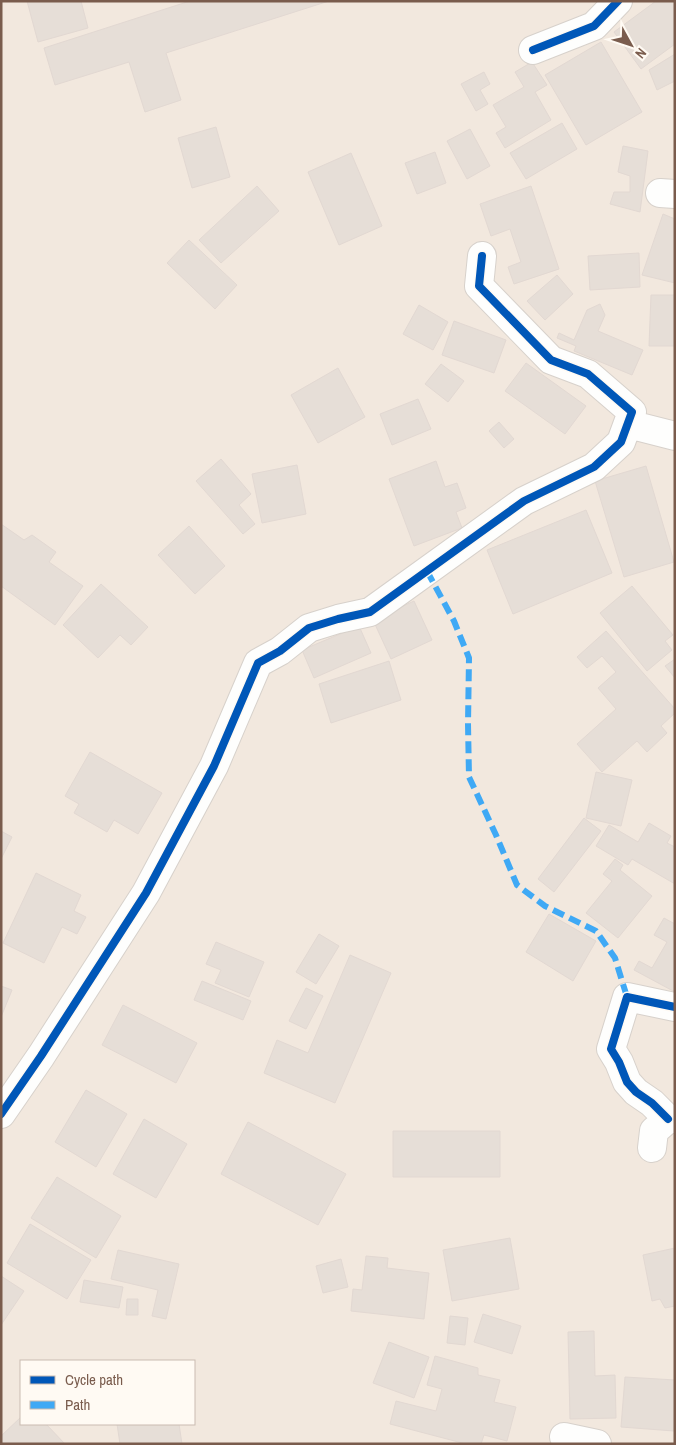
<svg xmlns="http://www.w3.org/2000/svg" width="676" height="1445" font-family="'Archivo Narrow',sans-serif">
<style>
.residential{fill:#f2e8de;fill-rule:evenodd}
.building{fill:#e6ded7;stroke:#e2d8d2}
.lines{fill:none;stroke-linecap:round;stroke-linejoin:round}
.minor-casing{stroke:#d7d1cb;stroke-width:30}
.minor{stroke:#fefefd;stroke-width:28}
.quiet{stroke:#3fa9f5;stroke-width:6;stroke-dasharray:12 6;stroke-linecap:butt}
.cycleway-casing{stroke:#fffaf3;stroke-width:11}
.cycleway{stroke:#0057b8;stroke-width:8}
</style>
<rect width="100%" height="100%" fill="#f9f5f0"/>
<path class="residential" d="M 1,1 L 675,1 L 675,1444 L 1,1444 ZM 21,1361 L 194,1361 L 194,1424 L 21,1424 Z"/>
<path class="building" d="M 27,1 L 81,1 L 88,28 L 38,42 Z
M 190,1 L 329,1 L 166,53 L 181,100 L 145,112 L 129,62 L 55,85 L 44,48 Z
M 656,1 L 675,1 L 675,44 L 641,69 L 614,32 Z
M 601,42 L 642,112 L 586,145 L 545,75 Z
M 675,54 L 675,81 L 657,90 L 649,70 Z
M 532,62 L 547,85 L 535,92 L 551,120 L 505,148 L 496,133 L 506,127 L 493,105 L 524,87 L 515,72 Z
M 484,72 L 490,84 L 480,90 L 488,104 L 476,111 L 461,84 Z
M 562,123 L 577,149 L 526,179 L 510,153 Z
M 216,127 L 230,177 L 192,188 L 178,138 Z
M 470,129 L 490,166 L 467,179 L 447,141 Z
M 623,146 L 648,151 L 640,212 L 610,204 L 614,192 L 630,192 L 630,176 L 618,172 Z
M 435,152 L 446,183 L 417,194 L 405,163 Z
M 351,153 L 382,226 L 339,245 L 308,172 Z
M 257,186 L 279,211 L 221,263 L 199,240 Z
M 531,186 L 559,269 L 514,284 L 508,267 L 521,262 L 510,229 L 491,236 L 480,204 Z
M 663,214 L 675,219 L 675,283 L 642,275 Z
M 189,240 L 237,285 L 215,309 L 167,263 Z
M 639,253 L 640,287 L 590,290 L 588,256 Z
M 557,275 L 573,294 L 545,320 L 527,301 Z
M 651,295 L 675,295 L 675,346 L 649,346 Z
M 600,304 L 605,315 L 598,331 L 643,350 L 632,375 L 574,351 L 576,346 L 557,338 L 559,333 L 574,340 L 587,310 Z
M 419,305 L 448,322 L 433,350 L 403,334 Z
M 454,321 L 506,340 L 494,373 L 442,355 Z
M 526,363 L 586,406 L 565,434 L 505,391 Z
M 441,364 L 464,381 L 448,402 L 425,384 Z
M 338,368 L 365,417 L 318,443 L 291,395 Z
M 418,399 L 431,429 L 392,445 L 380,414 Z
M 499,422 L 514,439 L 504,448 L 489,431 Z
M 221,459 L 251,494 L 239,505 L 255,524 L 243,534 L 196,481 Z
M 436,461 L 445,487 L 457,483 L 466,508 L 456,512 L 462,528 L 414,546 L 389,479 Z
M 297,465 L 306,514 L 262,523 L 252,474 Z
M 646,466 L 674,562 L 624,577 L 595,481 Z
M 586,510 L 612,573 L 513,614 L 487,550 Z
M 1,524 L 24,540 L 32,535 L 56,552 L 49,562 L 83,586 L 55,625 L 1,586 Z
M 189,526 L 225,566 L 195,594 L 158,555 Z
M 101,584 L 148,627 L 131,645 L 120,635 L 98,658 L 63,625 Z
M 632,586 L 673,635 L 665,641 L 672,650 L 647,671 L 600,613 Z
M 414,601 L 432,640 L 391,659 L 373,620 Z
M 359,626 L 371,653 L 314,678 L 302,650 Z
M 606,631 L 675,709 L 675,713 L 661,726 L 667,733 L 647,752 L 637,741 L 602,772 L 577,744 L 616,709 L 598,688 L 616,672 L 602,656 L 587,668 L 577,657 Z
M 675,659 L 675,678 L 665,666 Z
M 389,661 L 401,700 L 331,723 L 319,684 Z
M 90,752 L 162,793 L 138,834 L 114,820 L 107,832 L 74,813 L 79,804 L 65,796 Z
M 596,772 L 632,780 L 621,826 L 586,818 Z
M 584,818 L 601,831 L 554,892 L 538,879 Z
M 649,823 L 671,836 L 667,843 L 675,847 L 675,884 L 632,859 L 628,865 L 596,846 L 609,825 L 638,842 Z
M 1,831 L 12,837 L 1,859 Z
M 615,859 L 623,865 L 620,870 L 652,896 L 618,938 L 586,913 L 612,881 L 603,874 Z
M 36,873 L 81,895 L 74,911 L 86,917 L 77,934 L 62,927 L 44,963 L 3,943 Z
M 549,914 L 596,941 L 573,981 L 526,952 Z
M 664,918 L 675,924 L 675,992 L 634,970 L 639,961 L 652,968 L 667,942 L 654,935 Z
M 319,934 L 339,946 L 316,984 L 296,972 Z
M 216,942 L 264,962 L 249,997 L 215,983 L 221,970 L 206,964 Z
M 350,955 L 391,973 L 335,1103 L 264,1073 L 277,1040 L 308,1053 Z
M 202,981 L 251,1001 L 243,1020 L 194,1000 Z
M 1,986 L 12,990 L 1,1017 Z
M 306,988 L 323,996 L 306,1029 L 289,1021 Z
M 123,1005 L 197,1043 L 176,1083 L 102,1045 Z
M 86,1090 L 127,1114 L 96,1167 L 55,1142 Z
M 144,1119 L 187,1144 L 156,1198 L 113,1174 Z
M 248,1122 L 346,1174 L 318,1225 L 221,1174 Z
M 393,1131 L 500,1131 L 500,1177 L 393,1177 Z
M 57,1177 L 121,1216 L 96,1258 L 31,1218 Z
M 30,1224 L 91,1260 L 67,1299 L 7,1263 Z
M 510,1238 L 519,1289 L 452,1301 L 443,1250 Z
M 675,1248 L 675,1306 L 665,1308 L 660,1299 L 652,1301 L 643,1255 Z
M 118,1250 L 179,1264 L 166,1319 L 152,1316 L 158,1290 L 111,1279 Z
M 366,1256 L 388,1258 L 387,1268 L 429,1273 L 424,1319 L 351,1311 L 353,1289 L 362,1290 Z
M 341,1259 L 348,1287 L 323,1293 L 316,1266 Z
M 1,1276 L 24,1291 L 1,1325 Z
M 84,1280 L 123,1287 L 119,1308 L 80,1302 Z
M 127,1299 L 138,1299 L 138,1315 L 126,1315 Z
M 483,1314 L 521,1326 L 512,1354 L 474,1342 Z
M 450,1316 L 468,1318 L 465,1345 L 447,1343 Z
M 594,1331 L 595,1376 L 615,1375 L 616,1418 L 570,1419 L 568,1332 Z
M 389,1342 L 429,1357 L 414,1398 L 373,1383 Z
M 435,1356 L 478,1368 L 478,1375 L 500,1380 L 494,1402 L 516,1407 L 507,1441 L 484,1435 L 481,1444 L 466,1444 L 390,1424 L 396,1401 L 436,1411 L 442,1389 L 427,1385 Z
M 625,1377 L 675,1380 L 674,1431 L 621,1427 Z
M 21,1417 L 21,1424 L 46,1424 L 65,1444 L 1,1444 L 1,1436 Z
M 117,1424 L 179,1424 L 182,1444 L 120,1444 Z"/>
<g class="lines">
<g class="minor-casing">
<path id="minor" d="M 533,50 L 594,26 L 618,1
M 660,193 L 675,194
M 628,424 L 675,436
M 1,1114 L 41,1056 L 146,893 L 214,766 L 258,663 L 280,651 L 309,628 L 338,619 L 370,612 L 524,501 L 594,467 L 621,442 L 632,412 L 588,374 L 551,360 L 479,286 L 482,256
M 668,1119 L 652,1103 L 636,1092 L 627,1082 L 619,1062 L 611,1049 L 627,997 L 675,1007
M 652,1148 L 654,1131 L 668,1119 L 675,1119
M 564,1437 L 597,1444"/>
</g>
<use href="#minor" class="minor"/>
<path class="quiet" d="M 427,571 L 454,621 L 469,658 L 468,724 L 469,777 L 496,835 L 517,885 L 545,906 L 596,931 L 615,958 L 627,997"/>
<g class="cycleway-casing">
<path id="cycleway" d="M 533,50 L 594,26 L 618,1
M 1,1114 L 41,1056 L 146,893 L 214,766 L 258,663 L 280,651 L 309,628 L 338,619 L 370,612 L 524,501 L 594,467 L 621,442 L 632,412 L 588,374 L 551,360 L 479,286 L 482,256
M 668,1119 L 652,1103 L 636,1092 L 627,1082 L 619,1062 L 611,1049 L 627,997 L 675,1007"/>
</g>
<use href="#cycleway" class="cycleway"/>
</g>
<rect width="676" height="1445" fill="none" stroke="#7a5c4d" stroke-width="5"/>
<rect x="20" y="1360" width="175" height="65" fill="#fffaf3" stroke="#cabbb1"/>
<rect x="30" y="1376" width="25" height="8" fill="#0057b8" stroke="#cabbb1"/>
<text x="65" y="1385" font-size="15" fill="#7a5c4d">Cycle path</text>
<rect x="30" y="1401" width="25" height="8" fill="#3fa9f5" stroke="#cabbb1"/>
<text x="65" y="1410" font-size="15" fill="#7a5c4d">Path</text>
<g transform="translate(631 45) rotate(130)" stroke="#fffaf3" stroke-width="4" paint-order="stroke">
<path d="M0-4L9 19L0 12L-9 19Z" fill="#7a5c4d"/>
<text y="-8" font-size="14" font-weight="bold" text-anchor="middle" fill="#7a5c4d">N</text>
</g>
</svg>
